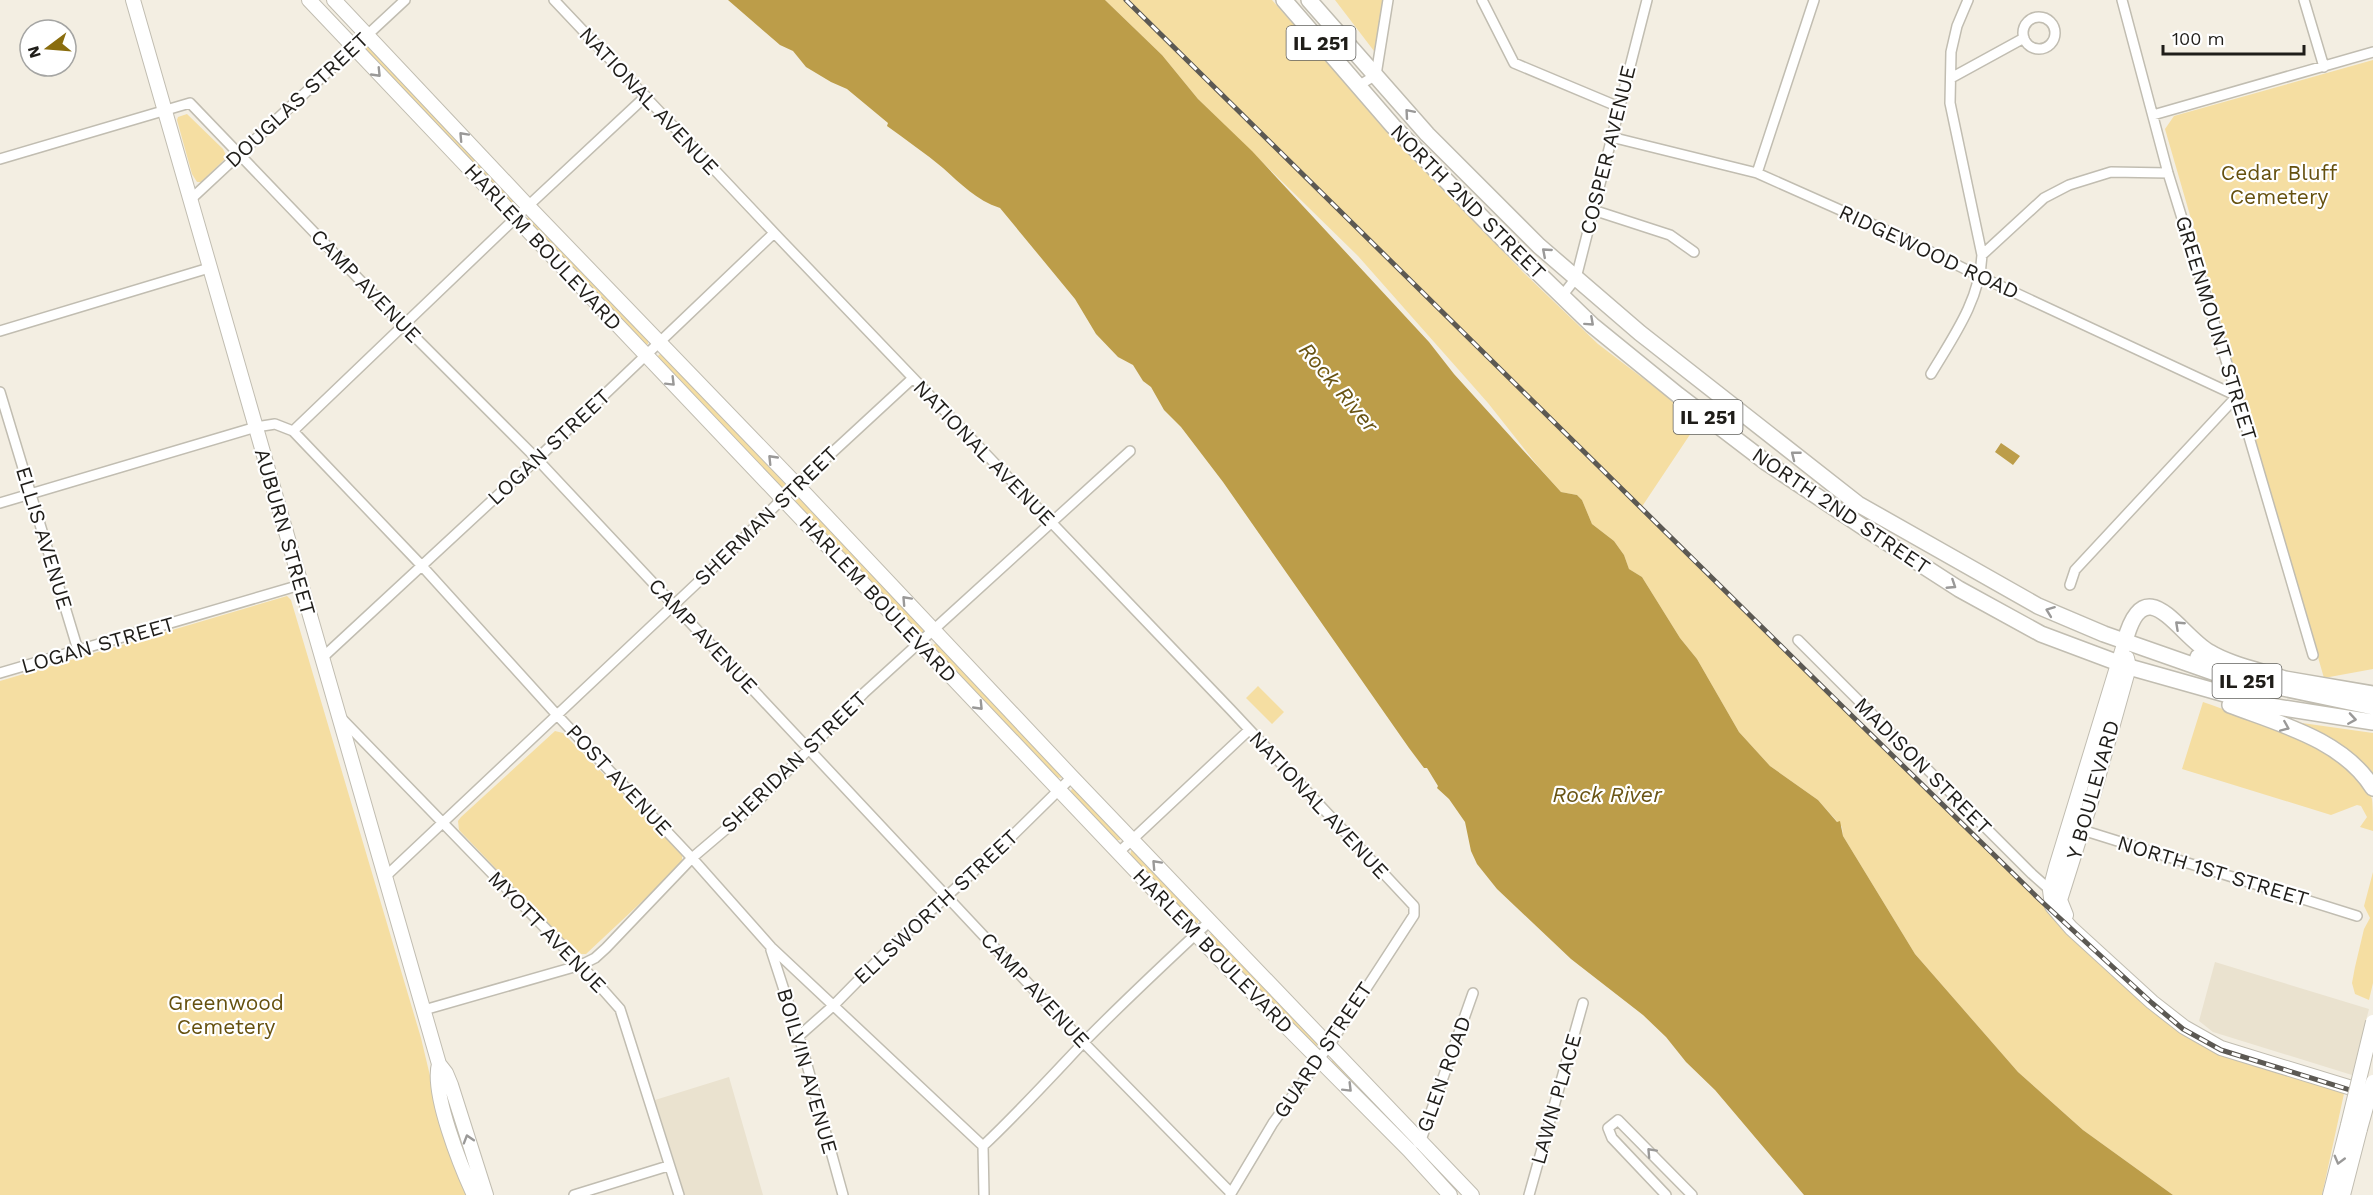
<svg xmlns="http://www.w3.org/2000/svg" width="2373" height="1195" font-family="'Work Sans',sans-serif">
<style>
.built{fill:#eae2cf}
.green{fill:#f5dea2}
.water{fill:#bc9d49}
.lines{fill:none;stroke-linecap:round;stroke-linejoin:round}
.street-casing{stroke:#c1bdb1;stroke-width:12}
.secondary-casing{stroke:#c1bdb1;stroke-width:16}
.primary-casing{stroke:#c1bdb1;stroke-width:18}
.street{stroke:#fff;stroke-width:9}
.secondary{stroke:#fff;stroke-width:14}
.primary{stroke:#fff;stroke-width:15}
.rail-casing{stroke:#5c5953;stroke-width:5}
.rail{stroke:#fff;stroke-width:3;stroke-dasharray:9;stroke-linecap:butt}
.secondary-bridge-casing{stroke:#c1bdb1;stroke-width:16;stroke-linecap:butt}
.secondary-bridge{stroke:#fff;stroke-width:14}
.oneway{stroke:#9a9998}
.labels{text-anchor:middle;stroke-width:4.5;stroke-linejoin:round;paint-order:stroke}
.shield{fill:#fff;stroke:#62615e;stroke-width:1.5}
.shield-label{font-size:20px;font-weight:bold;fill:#1f1d19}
.street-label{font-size:21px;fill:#1f1d19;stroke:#fff}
.park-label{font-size:21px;fill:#65500e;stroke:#fff}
.water-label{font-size:22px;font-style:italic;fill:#695414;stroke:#fff}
</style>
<rect width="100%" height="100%" fill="#f3eee2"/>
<path class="built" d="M 2215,962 L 2369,1009 L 2352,1075 L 2213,1032 L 2199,1021 Z
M 729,1077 L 763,1195 L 685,1195 L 655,1100 Z"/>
<path class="green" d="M 1105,0 L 1272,0 L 1403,148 L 1523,272 L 1598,344 L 1699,421 L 1641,508 L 2040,900 L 2183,1029 L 2345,1089 L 2322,1195 L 2173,1195 L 2083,1130 L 2018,1072 L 1915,954 L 1843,836 L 1842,827 L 1818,800 L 1770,766 L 1739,732 L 1697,659 L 1680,638 L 1642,577 L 1629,569 L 1624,555 L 1614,541 L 1592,524 L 1582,500 L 1577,495 L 1561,492 L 1537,465 L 1488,403 L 1358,256 L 1198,99 L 1162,55 Z
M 1335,0 L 1388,0 L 1374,51 Z
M 367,46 L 519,205 L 517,207 L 514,207 L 364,50 Z
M 2373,60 L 2373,669 L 2324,678 L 2165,129 L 2174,116 Z
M 187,114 L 223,149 L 227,157 L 201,182 L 197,182 L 192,174 L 177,120 L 178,117 Z
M 530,216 L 648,341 L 648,344 L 645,345 L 526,219 Z
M 661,353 L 785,484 L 786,489 L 780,488 L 657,357 Z
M 799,498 L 923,628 L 923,633 L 918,632 L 796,504 L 795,501 Z
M 287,596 L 291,600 L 421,1038 L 441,1122 L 467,1195 L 0,1195 L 0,681 Z
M 936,643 L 1062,776 L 1061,778 L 1055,777 L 933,649 L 932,646 Z
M 1258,686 L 1284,712 L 1272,724 L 1246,698 Z
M 2203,702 C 2252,720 2351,746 2372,799 C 2373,808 2373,822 2373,831 L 2360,827 L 2367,817 L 2361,806 L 2357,805 L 2331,815 L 2182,769 Z
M 2295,722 L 2373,733 L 2373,780 Z
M 555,731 L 563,733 L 682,854 L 682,864 L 586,954 L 580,954 L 576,952 L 459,830 L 458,821 L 461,817 Z
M 1075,788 L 1121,836 L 1120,840 L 1117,840 L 1070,792 L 1072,789 Z
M 1131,851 L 1134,851 L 1199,918 L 1198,923 L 1193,922 L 1130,856 Z
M 2373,872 L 2373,983 L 2369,1000 L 2355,994 L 2352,983 L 2355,967 L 2364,929 L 2370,918 L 2364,906 Z
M 1213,933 L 1318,1044 L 1317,1046 L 1313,1046 L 1209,939 L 1208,935 Z
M 1333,1059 L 1406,1135 L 1406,1140 L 1330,1064 Z"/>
<path class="water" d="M 728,0 L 1105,0 L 1162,55 L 1198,99 L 1252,151 L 1429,342 L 1454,374 L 1561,492 L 1577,495 L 1582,500 L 1592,524 L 1614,541 L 1624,555 L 1629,569 L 1642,577 L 1680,638 L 1697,659 L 1739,732 L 1770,766 L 1818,800 L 1837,822 L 1840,821 L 1843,836 L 1915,954 L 2018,1072 L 2083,1130 L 2173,1195 L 1804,1195 L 1715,1090 L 1686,1062 L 1666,1037 L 1643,1015 L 1571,959 L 1497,889 L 1477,864 L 1471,851 L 1465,822 L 1449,799 L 1437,788 L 1438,786 L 1427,768 L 1424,768 L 1409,748 L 1223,482 L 1181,427 L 1164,410 L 1151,387 L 1143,381 L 1133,365 L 1118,357 L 1096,334 L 1075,299 L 1000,208 C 976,200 961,184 943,168 C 925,153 906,140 887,126 L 888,123 L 847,89 L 831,82 L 806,67 L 793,51 L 780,45 Z
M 2001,443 L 2020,456 L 2013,465 L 1995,452 Z"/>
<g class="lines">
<g class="street-casing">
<path id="street" d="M 554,0 L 779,238 L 1231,710 L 1414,906 L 1414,915 L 1330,1044 L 1273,1123 L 1230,1195
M 1482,0 L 1514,63 L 1619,107
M 2122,0 L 2168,173 L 2237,396 L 2313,655
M 2304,0 L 2324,67
M2023 33a16 16 0 1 1 32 0a16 16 0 1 1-32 0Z
M 1951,78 L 2024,38
M 1358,86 L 1376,75 L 1388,0
M 2153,115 L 2373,52
M 1611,137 L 1757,173 L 1901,237 L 1979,276 L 2237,396 L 2075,570 L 2070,585
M 0,159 L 190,103 L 403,325 L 537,459 L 1084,1043 L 1230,1192
M 1757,173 L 1814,0
M 190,200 L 405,0
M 1593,210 L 1670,235 L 1694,252
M 1982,255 L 2044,198 L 2069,185 L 2111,172 L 2168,173
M 1562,296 L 1576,278 L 1647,0
M 0,331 L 209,268
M 1931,374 C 1953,337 1980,300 1982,255 L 1950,103 L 1951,52 L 1957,26 L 1968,0
M 0,392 L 78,650
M 293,431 L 528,206 L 646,96
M 0,503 L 256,427 L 275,424 L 293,431 L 422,566 L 557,715 L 692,858 L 771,947 L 983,1146
M 1798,640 L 2032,874 L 2050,890
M 321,659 L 537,459 L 774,233
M 0,673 L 300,585
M 342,719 L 581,965 L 620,1009 L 679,1195
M 2079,829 L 2357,916
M 1118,853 L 1249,730
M 385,877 L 730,552 L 783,498 L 913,378
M 771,950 L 799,1036 L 843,1195
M 424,1010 L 581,965 L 595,958 L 606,948 L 692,858 L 752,807 L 864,693 L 1130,451
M 799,1036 L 834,1005 L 889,949 L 1006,842 L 1072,777
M 1418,1143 L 1421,1140 L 1473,993
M 574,1195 L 668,1166
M 984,1195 L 983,1146 C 1018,1113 1050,1078 1083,1043 C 1124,1001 1167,961 1210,921
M 1529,1195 L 1583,1003
M 1666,1195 L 1612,1138 L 1608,1128 L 1618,1120 L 1692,1195"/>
</g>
<g class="secondary-casing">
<path id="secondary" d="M 133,0 L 439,1064 L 446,1073 L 451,1085 L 486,1195
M 309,0 L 1228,968 L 1409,1150 L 1450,1195
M 334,0 L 528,206 L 797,485 L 1072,777 L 1472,1195
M 2125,641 L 2056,867 L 2050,890 L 2052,906 L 2071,928 L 2152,1002 L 2184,1027 L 2221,1048 L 2368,1093
M 2066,915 L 2060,900 L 2094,792 L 2129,667 L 2127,658
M 439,1064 C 431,1093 461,1167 474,1195
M 2330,1195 L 2348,1125
M 2343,1195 L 2360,1129"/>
</g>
<g class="primary-casing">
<path id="primary" d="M 1284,0 L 1393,126 L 1502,238 L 1592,325 L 1678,395 L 1767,463 L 1866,529 L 1959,589 L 2041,634 L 2129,667 L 2264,705 L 2373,722
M 1309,0 L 1427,134 L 1539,246 L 1640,333 L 1858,504 L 2038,606 L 2104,634 L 2221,675 L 2373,707
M 2125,641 C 2145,567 2178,634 2209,652 C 2230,665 2262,671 2285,679
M 2198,657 L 2250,672
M 2285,679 L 2373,694
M 2230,705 C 2280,724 2343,740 2373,788"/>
</g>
<use href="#street" class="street"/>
<use href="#secondary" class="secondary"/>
<use href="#primary" class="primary"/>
<g class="rail-casing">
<path id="rail" d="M 1126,0 L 1846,710 L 2040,900 L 2152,1003 L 2183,1029 L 2221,1050 L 2373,1097"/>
</g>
<use href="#rail" class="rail"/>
<g class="secondary-bridge-casing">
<path id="secondary-bridge" d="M 2348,1125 L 2373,1022
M 2360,1129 L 2373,1082"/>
</g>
<use href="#secondary-bridge" class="secondary-bridge"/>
</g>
<defs><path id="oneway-chevron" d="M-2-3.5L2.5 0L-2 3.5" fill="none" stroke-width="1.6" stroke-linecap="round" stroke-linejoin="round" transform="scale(1.5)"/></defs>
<g class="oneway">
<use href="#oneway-chevron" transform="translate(377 73) rotate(46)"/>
<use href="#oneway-chevron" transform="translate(1409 113) rotate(-131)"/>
<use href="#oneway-chevron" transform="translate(463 136) rotate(-133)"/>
<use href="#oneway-chevron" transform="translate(1546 252) rotate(-139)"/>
<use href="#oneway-chevron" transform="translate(1590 322) rotate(42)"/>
<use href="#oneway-chevron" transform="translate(671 382) rotate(45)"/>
<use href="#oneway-chevron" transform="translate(1795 455) rotate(-142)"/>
<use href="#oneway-chevron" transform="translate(772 459) rotate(-134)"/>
<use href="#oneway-chevron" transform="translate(1952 585) rotate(33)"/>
<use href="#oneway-chevron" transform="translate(906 600) rotate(-133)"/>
<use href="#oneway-chevron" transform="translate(2050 611) rotate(-159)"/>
<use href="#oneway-chevron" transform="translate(2179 625) rotate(-137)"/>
<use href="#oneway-chevron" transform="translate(979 706) rotate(46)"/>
<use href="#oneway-chevron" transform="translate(2352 719) rotate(9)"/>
<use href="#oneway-chevron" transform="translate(2285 727) rotate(23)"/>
<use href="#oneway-chevron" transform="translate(1156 864) rotate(-133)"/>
<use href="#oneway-chevron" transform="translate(1348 1088) rotate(45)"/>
<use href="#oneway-chevron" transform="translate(468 1139) rotate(-107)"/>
<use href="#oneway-chevron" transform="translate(1651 1152) rotate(-133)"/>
<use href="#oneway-chevron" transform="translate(2339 1160) rotate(105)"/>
</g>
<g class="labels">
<g class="shield">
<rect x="1286.5" y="26" width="69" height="34" rx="4.5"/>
<rect x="1673.5" y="400" width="69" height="34" rx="4.5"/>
<rect x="2212.5" y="664" width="69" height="34" rx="4.5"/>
</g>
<g class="shield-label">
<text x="1321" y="50">IL 251</text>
<text x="1708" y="424">IL 251</text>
<text x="2247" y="688">IL 251</text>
</g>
<g class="street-label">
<text transform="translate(297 100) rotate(-43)" y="7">DOUGLAS STREET</text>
<text transform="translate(649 101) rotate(47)" y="7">NATIONAL AVENUE</text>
<text transform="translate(1608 150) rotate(-76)" y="7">COSPER AVENUE</text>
<text transform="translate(1468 202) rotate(45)" y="7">NORTH 2ND STREET</text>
<text transform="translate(543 247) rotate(47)" y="7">HARLEM BOULEVARD</text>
<text transform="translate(1929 252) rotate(25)" y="7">RIDGEWOOD ROAD</text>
<text transform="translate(366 286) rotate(46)" y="7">CAMP AVENUE</text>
<text transform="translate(2216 328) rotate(73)" y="7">GREENMOUNT STREET</text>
<text transform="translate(549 447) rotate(-43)" y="7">LOGAN STREET</text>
<text transform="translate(984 453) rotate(46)" y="7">NATIONAL AVENUE</text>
<text transform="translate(1841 511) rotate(34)" y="7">NORTH 2ND STREET</text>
<text transform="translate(766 516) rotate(-44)" y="7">SHERMAN STREET</text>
<text transform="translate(285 532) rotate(74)" y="7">AUBURN STREET</text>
<text transform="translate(44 538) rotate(73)" y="7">ELLIS AVENUE</text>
<text transform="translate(878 599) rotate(47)" y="7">HARLEM BOULEVARD</text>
<text transform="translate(703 636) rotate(47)" y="7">CAMP AVENUE</text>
<text transform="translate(98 645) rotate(-16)" y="7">LOGAN STREET</text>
<text transform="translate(794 762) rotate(-44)" y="7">SHERIDAN STREET</text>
<text transform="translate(1923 766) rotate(45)" y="7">MADISON STREET</text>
<text transform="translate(619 780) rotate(47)" y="7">POST AVENUE</text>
<text transform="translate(2093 790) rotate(-74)" y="7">Y BOULEVARD</text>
<text transform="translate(1319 805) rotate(47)" y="7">NATIONAL AVENUE</text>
<text transform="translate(2213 871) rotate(17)" y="7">NORTH 1ST STREET</text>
<text transform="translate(936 907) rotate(-43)" y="7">ELLSWORTH STREET</text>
<text transform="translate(547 932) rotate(46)" y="7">MYOTT AVENUE</text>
<text transform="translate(1213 951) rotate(46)" y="7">HARLEM BOULEVARD</text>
<text transform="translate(1035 990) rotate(47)" y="7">CAMP AVENUE</text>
<text transform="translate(1323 1050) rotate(-56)" y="7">GUARD STREET</text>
<text transform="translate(807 1071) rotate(74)" y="7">BOILVIN AVENUE</text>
<text transform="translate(1444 1074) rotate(-70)" y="7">GLEN ROAD</text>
<text transform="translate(1556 1099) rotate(-74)" y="7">LAWN PLACE</text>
</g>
<g class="park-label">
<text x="2279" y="180">Cedar Bluff<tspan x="2279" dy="24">Cemetery</tspan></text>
<text x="226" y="1010">Greenwood<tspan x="226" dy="24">Cemetery</tspan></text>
</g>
<g class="water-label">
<text transform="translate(1339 387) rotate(50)" y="8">Rock River</text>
<text x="1607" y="802">Rock River</text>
</g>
</g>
<g transform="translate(48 48) rotate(254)"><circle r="28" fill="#ffffff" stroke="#a5a5a3" stroke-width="1.5"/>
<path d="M0-4.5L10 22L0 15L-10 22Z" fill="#8a6d0e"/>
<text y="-9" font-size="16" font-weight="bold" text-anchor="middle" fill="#1f1d19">N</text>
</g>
<path d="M2163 45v9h141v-9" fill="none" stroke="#1f1d19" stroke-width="3"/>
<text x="2172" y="45" font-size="18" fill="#1f1d19" stroke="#ffffff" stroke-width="4.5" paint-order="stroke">100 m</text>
</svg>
